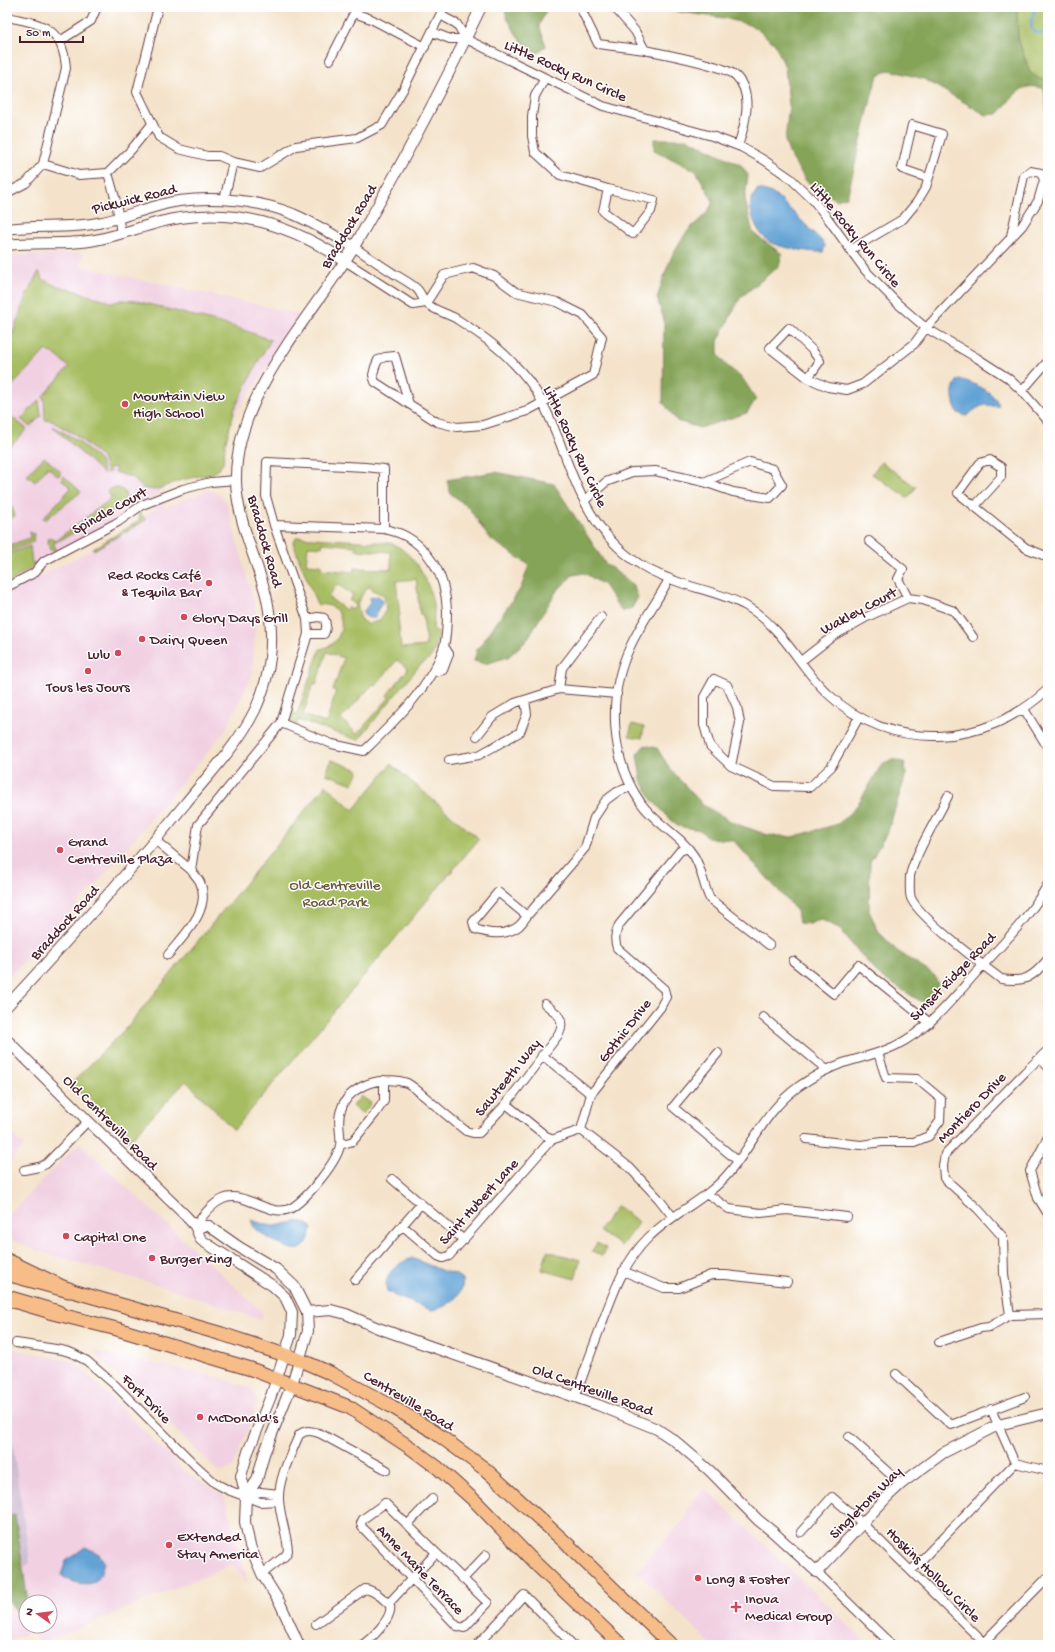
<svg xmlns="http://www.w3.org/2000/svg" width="1055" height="1652" font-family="'Gochi Hand',sans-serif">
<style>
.built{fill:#f1d0e2}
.industrial{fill:#cebed0}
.green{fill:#a7bd62;stroke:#786e46;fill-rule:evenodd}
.forest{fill:#85a458;stroke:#686242}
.water{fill:#62a2d5;stroke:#566080}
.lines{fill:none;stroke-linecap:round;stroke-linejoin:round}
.stream{stroke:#62a2d5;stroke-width:2.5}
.minor-casing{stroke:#643c43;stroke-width:10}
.tertiary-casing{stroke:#643c43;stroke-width:12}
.trunk-casing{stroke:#643c43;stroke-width:15}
.motorway-casing{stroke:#643c43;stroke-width:17}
.minor{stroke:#fff;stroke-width:8}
.tertiary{stroke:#fff;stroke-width:10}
.trunk{stroke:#f7bd88;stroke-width:13}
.motorway{stroke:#f7bd88;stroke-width:15}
.poi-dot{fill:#d1495b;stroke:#fff;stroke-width:1.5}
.labels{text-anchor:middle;stroke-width:3;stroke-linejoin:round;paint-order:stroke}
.street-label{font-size:15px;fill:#4a1f2b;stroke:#fff}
.poi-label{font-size:15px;fill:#4a1f2b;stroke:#fff;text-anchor:start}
.park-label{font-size:15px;fill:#6b563e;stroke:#fff}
</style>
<rect width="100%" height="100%" fill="#fff"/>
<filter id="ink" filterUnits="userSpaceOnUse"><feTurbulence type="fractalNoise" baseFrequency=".025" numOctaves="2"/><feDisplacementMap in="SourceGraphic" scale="8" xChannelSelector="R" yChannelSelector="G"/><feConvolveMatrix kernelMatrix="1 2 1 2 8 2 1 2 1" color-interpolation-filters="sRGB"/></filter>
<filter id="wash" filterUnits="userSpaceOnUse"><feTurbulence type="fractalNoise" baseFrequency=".012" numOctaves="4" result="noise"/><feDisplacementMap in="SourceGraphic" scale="16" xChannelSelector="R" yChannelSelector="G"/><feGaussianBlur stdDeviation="0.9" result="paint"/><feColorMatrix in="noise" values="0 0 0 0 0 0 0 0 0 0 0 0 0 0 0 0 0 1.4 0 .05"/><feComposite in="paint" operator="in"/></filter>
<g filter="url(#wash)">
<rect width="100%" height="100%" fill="#f4e3ca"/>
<path class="built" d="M 83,253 L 80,266 L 303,315 L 226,427 L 169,485 L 149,500 L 48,561 L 7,580 L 7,256 Z
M 209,490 L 218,493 L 226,501 L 256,610 L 252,675 L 225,731 L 92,889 L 7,979 L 7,591 L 22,586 L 100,545 L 162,504 L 165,507 Z
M 7,1129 L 24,1146 L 7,1166 Z
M 79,1143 L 263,1313 L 261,1320 L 165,1287 L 34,1250 L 7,1237 L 7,1216 Z
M 7,1348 L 75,1362 L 184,1471 L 225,1497 L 248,1585 L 233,1564 L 41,1644 L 28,1626 L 50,1626 L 50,1602 L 26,1602 L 26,1624 L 7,1598 Z
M 92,1351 L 218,1377 L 252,1389 L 258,1402 L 233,1467 L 220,1472 Z
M 705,1488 L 713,1496 L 869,1645 L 712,1645 L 636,1571 L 686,1518 L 687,1511 L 691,1503 Z
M 7,1603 L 28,1634 L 7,1640 Z"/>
<path class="industrial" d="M 7,1406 L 30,1563 L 7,1577 Z"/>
<path class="green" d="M 1017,7 L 1048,7 L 1048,80 L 1040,79 L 1030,73 L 1018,39 Z
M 39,271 L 42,279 L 54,285 L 81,292 C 89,298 101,296 112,303 L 122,300 L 137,301 L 235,327 L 271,340 L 260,358 L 235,408 L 225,445 L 223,463 L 219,469 L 211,474 L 181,480 L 155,490 L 143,488 L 131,477 L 115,472 L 115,467 L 109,468 L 110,473 L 107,473 L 102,458 L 76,435 L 48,419 L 46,421 L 44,418 L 45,417 L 44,398 L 42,397 L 69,367 L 52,352 L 50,353 L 46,350 L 7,391 L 7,350 L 25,298 Z
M 39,400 L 41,416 L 30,427 L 21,419 Z
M 7,413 L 27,429 L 11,446 L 7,446 Z
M 52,426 L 77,440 L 100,461 L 104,474 Z
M 44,457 L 60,471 L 60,475 L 58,476 L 48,467 L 35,482 L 27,475 Z
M 881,462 L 916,487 L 908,498 L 872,474 Z
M 64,476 L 81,492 L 45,520 L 43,518 L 71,488 L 61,479 Z
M 113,488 L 119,488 L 125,492 L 125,495 L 127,499 L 130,498 L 130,499 L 103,518 L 54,543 L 56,550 L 50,550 L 48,543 L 49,537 L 55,541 L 112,498 L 107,491 Z
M 7,499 L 9,501 L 8,503 L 12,507 L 15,516 L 7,520 Z
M 138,513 L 140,513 L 146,520 L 94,550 L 93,549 L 140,520 Z
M 29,532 L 34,534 L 33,542 L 7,552 L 7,546 L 30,538 Z
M 297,537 L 391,543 C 417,554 433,587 434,614 C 434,619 433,624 433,629 L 437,631 L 439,634 C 434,651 436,656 420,665 L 358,740 L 298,720 L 297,725 L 292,724 C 290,719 289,717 292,712 L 297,714 L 320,649 C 349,645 349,600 317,605 L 293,543 ZM 323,543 L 356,546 L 355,550 L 391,552 L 391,569 L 354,568 L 354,572 L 321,569 L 321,565 L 306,564 L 308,546 L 322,547 ZM 416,579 L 420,614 L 423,615 L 426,646 L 401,648 L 398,617 L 400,616 L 396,581 ZM 337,584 L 353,595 L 349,600 L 356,605 L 352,610 L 348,607 L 346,610 L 328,597 ZM 371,587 L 372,590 L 384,595 L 386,610 L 379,621 L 367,624 L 361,620 L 357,604 L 366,588 ZM 327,652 L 344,658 L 333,690 L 336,691 L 326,723 L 303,715 L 313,684 L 316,684 ZM 397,660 L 408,669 L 387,695 L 389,698 L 357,734 L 341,719 L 373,684 L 375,686 Z
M 30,546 L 32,563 L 37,563 L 37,564 C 26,570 18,577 7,584 L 7,554 Z
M 632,724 L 644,727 L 642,738 L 629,736 Z
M 331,760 L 359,770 L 353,784 L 326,774 Z
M 391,764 L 479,839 L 234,1130 L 186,1081 L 129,1141 L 110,1122 L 112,1120 L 88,1096 L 86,1099 L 71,1084 L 128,1026 L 326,785 L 353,810 Z
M 361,1096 L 371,1103 L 363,1114 L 353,1106 Z
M 617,1206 L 639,1222 L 621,1246 L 599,1231 Z
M 597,1243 L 606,1248 L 602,1256 L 592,1251 Z
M 547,1251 L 580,1260 L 575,1279 L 542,1270 Z"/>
<path class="forest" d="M 504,7 L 548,7 L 539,25 L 546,46 L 537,54 L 519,39 L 507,18 Z
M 662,7 L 1017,7 L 1018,39 L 1030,73 L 1040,79 L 1048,80 L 1048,118 L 1044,89 C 1020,80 1013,98 998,114 L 986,115 L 924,79 L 889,70 L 878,76 L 874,87 L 847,197 L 836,200 L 806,181 L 789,153 L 785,141 L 789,105 L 785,67 L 775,44 L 757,29 L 747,24 L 724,18 L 665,10 Z
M 654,139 L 688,139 L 741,165 L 748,175 L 745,199 L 753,233 L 782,254 L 779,266 L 740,298 L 718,341 L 718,354 L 725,364 L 743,379 L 756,399 L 747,413 L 700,428 L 677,421 L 663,402 L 664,320 L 657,298 C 664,277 670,254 684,236 C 694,221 707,219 713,201 L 696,171 L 654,150 Z
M 495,472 L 554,484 L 605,563 L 633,585 L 638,597 L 632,608 L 622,612 L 604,585 L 584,573 L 573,575 L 556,592 L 526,641 L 508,657 L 485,664 L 474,661 L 477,650 L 521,588 L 529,565 L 489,538 L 469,508 L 450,493 L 447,480 Z
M 645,745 L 657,748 L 670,769 L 703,805 L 734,823 L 768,835 L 792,837 L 838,824 L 856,807 L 882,764 L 893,759 L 905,763 L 906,774 L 888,831 L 870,862 L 869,911 L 879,932 L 896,950 L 935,976 L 939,988 L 933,997 L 922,1002 L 881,977 L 849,941 L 841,929 L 820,919 L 810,924 L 799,923 L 797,911 L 733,840 L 709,838 L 700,830 L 677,826 L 652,800 L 641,779 L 637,754 Z
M 15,1515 L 28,1602 L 26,1602 L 26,1625 L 7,1598 L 7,1517 Z"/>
<path class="water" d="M 758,189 L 770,192 L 780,199 L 822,241 L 825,246 L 823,252 C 815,253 774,247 768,241 C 756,231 749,214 751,199 Z
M 959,379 C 972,382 996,392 999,406 C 994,407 991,405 986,405 C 978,406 973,412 966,416 L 958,413 C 953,402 949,389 959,379 Z
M 378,596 L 382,599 L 382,603 L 377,611 L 377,614 L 375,618 L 369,618 L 364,615 L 363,612 L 370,603 L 369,598 Z
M 251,1220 C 258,1222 265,1225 272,1226 C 285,1226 305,1214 312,1229 C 310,1236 307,1247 299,1249 C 289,1253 259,1233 253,1226 C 253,1225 251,1220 251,1220 Z
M 412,1258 L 443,1271 L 455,1274 L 462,1279 C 466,1294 445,1310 431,1310 L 395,1296 L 387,1291 C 382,1274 398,1263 412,1258 Z
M 85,1547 L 99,1554 L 104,1562 C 102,1568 101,1578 95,1582 C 86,1587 68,1581 61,1575 L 66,1561 Z"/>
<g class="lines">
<path class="stream" d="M 1036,7 C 1033,16 1028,23 1034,32 L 1048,34"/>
</g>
</g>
<g filter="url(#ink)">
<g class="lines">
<g class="minor-casing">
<path id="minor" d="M 158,7 L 137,92 L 159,137 L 179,149 L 207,156 L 219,156 L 233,162 L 260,168 L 296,146 L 357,138 L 382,125 L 404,88 L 444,7
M 580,7 L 598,44 L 645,50 L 635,31 L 614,7
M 440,15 L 457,24 L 466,39
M 7,17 C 42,24 63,27 66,68 L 43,164 L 26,183 L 7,193
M 432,32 L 450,39 L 466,39 L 603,106 L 712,136 L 741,147 L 764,160 L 790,178 L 813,200 L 829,220 L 865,270 L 898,304 L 926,328 L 977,358 L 1008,378 L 1022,391 L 1048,421
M 60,41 L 91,21 L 97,7
M 645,50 C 663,54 725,65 736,76 C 754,94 745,125 738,146
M 330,60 L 354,13 L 371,19 L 425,47
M 545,78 L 535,96 L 532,116 L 532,136 L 535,152 L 560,175 L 608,189
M 43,164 L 79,175 L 108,173 L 131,150 L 152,124
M 108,173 L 116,201 L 121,234
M 608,189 L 654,200 L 651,211 L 633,234 L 603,211 Z
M 224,200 L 233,162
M 354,247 C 368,257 382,266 396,275 C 403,279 410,283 416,288 C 421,292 422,299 426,303 C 433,310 446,313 455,318 C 475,331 497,345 513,363 C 524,374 534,386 541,400 C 564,442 573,495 605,533 C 621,553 643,569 668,578 C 693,589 721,592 746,606 C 785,629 797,664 827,693 C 891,754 986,748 1048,689
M 850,250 L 903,219 L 917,202 L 926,187 L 942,134 L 912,125 L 902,169 L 928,178
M 345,261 L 413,305 L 426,303
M 789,328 L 812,350 L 820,361 L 808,378 L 770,348 Z
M 808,378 L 828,387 L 847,390 L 863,384 L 914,344 L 926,328 L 1022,226 L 1038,201 L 1044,180 L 1041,173 L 1030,171 L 1024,176 L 1011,236
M 1022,391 L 1048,361
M 409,404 L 395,356 L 385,357 L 378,360 L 375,367 L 373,375 L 375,382 L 437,422 L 457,427 L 483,425 L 527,411 L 593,375 L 602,337 L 583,315 L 557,302 L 516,292 L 494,276 L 473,268 L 444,275 L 426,303
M 750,462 L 773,469 L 782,485 L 770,498 L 733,492 L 704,482 Z
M 584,501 L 606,482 L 632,472 L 655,471 L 704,482
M 974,507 L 1001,477 L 1001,467 L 990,460 L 980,463 L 958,493 L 1026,548 L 1048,557
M 274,525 L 384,529 C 407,533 421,544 434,564 C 443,578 446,593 447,610 C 447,621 447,635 444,646 C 432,686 393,723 364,751 L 332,744 L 281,723
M 869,541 L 903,569 L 898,579 L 908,598
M 669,579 C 657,602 641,623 630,647 C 607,695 610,759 641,803 C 655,824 681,835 694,856 C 702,869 703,885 710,899 L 769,945
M 7,587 L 34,573 L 44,561 L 118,522 L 142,505 L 183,489 L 211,482 L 236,480
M 307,619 L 318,617 L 324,618 C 327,624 327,628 324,634 L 308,634
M 801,661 L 833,636 L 867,617 L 908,598 L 923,600 L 954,611 L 973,637
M 433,672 L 443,670 L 449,654 L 444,646
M 559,689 L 562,668 L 601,617
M 1024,709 L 1048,748
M 477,736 L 492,717 L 515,703 L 559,689 L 617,694
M 449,760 L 479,755 L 520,732 L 527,714 L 525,700
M 731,766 L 740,723 L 737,707 L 727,685 L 714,679 L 704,697 L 704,725 L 710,746 L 731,766 L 774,786 L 810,787 L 831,767 L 859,717
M 948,796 C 938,817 914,855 910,876 C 910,882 909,893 911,898 C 918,916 982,965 1001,979 C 1025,983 1033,977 1048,959
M 155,840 L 191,870 L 198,825 L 281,723 L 308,634 L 307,619 L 274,525 L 266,496 L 267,462 L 365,467 L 384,469 L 384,529
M 527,916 C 525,919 522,923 519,926 C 506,936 489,934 475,929 L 473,922 L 498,892 L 527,916 L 585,848 L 594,818 L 606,800 L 617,792 L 630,787
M 168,955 C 184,935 212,910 200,882 C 198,878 194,874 191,870
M 793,961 L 834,994 L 858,965 L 930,1023
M 763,1017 L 827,1070
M 718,1053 L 673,1107 L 738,1161
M 542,1055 L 591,1094
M 1040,1058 L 1048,1067
M 506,1104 L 551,1140
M 581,1130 L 591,1094 L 660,1008 L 666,997 L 664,989 L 617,948 C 614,939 615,934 619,925 L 680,851 L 688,848
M 581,1130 L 629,1167 L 658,1198 L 673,1217
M 1048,1137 L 1030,1171 L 1038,1198 L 1048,1214
M 806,1139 L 861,1145 L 882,1142 L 914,1142 L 929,1136 L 940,1121 L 941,1099 L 917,1079 L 886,1078 L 878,1053
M 340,1145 L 353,1141 L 375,1114 L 384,1101 L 384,1080
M 24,1170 L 39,1167 L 46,1164 L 88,1121
M 392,1179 L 464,1240
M 708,1194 L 729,1209 L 761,1213 L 787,1210 L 847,1217
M 195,1226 C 203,1216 211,1204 223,1199 C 245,1189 272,1221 293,1207 C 308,1197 336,1163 340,1146 C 342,1134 336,1122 341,1110 C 344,1099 353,1091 363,1086 C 375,1080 394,1078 407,1083 C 413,1086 419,1092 424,1096 C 438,1108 452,1120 466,1131 L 473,1133 L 479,1133 L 506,1104 L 559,1034 C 566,1019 557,1013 545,1004
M 403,1226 L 438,1256 L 443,1258 L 449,1256 L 551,1140 L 581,1130
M 623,1271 L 664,1288 L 679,1288 L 711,1275 L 726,1275 L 787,1282
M 355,1280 L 421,1204
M 1010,1315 L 1004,1274 L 1003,1237 L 978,1209 L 944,1178 L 943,1166 L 945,1154 L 1025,1072 L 1048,1050
M 939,1342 L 981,1328 L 989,1327 L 1010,1315 L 1048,1314
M 16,1343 L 62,1350 L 72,1353 L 87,1361 L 115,1385 L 195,1465 L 215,1483 L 228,1490 L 260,1502 L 279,1501
M 896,1374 L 951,1425 L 1025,1397
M 575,1397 C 584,1373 592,1349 601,1326 C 613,1294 624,1261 649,1237 C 673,1213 706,1200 728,1174 C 754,1144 764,1112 798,1087 C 812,1077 827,1069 843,1063 C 860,1058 878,1054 895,1046 C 928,1030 951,1001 975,974 C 1001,946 1029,918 1048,884
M 991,1409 L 1015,1463 L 1048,1471
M 849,1437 L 901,1484
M 246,1496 L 261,1492 L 279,1494
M 385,1503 L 488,1603 L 464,1628 L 457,1626 L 362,1527 L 361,1523 L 363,1519 Z
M 407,1525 L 432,1499
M 801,1532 L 832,1497 L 862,1523 L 986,1645
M 911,1571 L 1015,1463
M 817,1572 L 892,1645
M 262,1574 L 285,1556 L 288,1551 C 287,1534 280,1517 279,1500 C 278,1479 291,1454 299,1435 C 306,1429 313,1431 321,1434 L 387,1470
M 463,1579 L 486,1555
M 389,1603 L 436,1553
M 316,1624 L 365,1589 C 371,1590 376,1593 381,1597 C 384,1600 388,1602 390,1606 C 393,1618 371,1639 362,1645
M 477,1645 L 524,1595 L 573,1645
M 981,1645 L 1048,1577"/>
</g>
<g class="tertiary-casing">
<path id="tertiary" d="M 7,229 C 37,225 67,229 98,223 C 125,218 151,205 179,201 C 216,196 258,200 293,214 C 314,223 334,235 354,247
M 7,245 C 36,241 66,246 95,240 C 124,235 150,222 180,218 C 241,208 295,227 345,261
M 7,1006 C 68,940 128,874 185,804 C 209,774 238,745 255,710 C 272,674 275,634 266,595 C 256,558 237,520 236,481 C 234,393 316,313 358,240 C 402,164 443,87 481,7
M 7,1040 L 88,1121 L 185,1215 L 195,1226 L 201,1240 L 273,1286 L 285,1297 L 292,1312 L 291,1335 L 271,1396 L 248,1452 L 241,1476 L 246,1496 L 245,1522 L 250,1546 L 262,1574 L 280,1603 L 299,1645
M 195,1226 L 209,1226 L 239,1247 L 276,1269 L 294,1286 L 307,1312 L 308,1331 L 292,1384 L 264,1454 L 257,1480 L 246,1496
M 307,1312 L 331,1310 L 346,1314 L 378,1328 L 598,1405 L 657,1429 L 675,1441 L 710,1471 L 758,1520 L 773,1532 L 817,1572 L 889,1495 L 901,1484 L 943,1453 L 998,1425 L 1048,1413"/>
</g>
<g class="trunk-casing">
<path id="trunk" d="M 7,1260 L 69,1290 L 222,1334 L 300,1360 L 330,1373 L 391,1406 L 433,1431 L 485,1469 L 565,1542 L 671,1645
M 49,1312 L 117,1329 L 251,1369 L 349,1407 L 411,1448 L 438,1468 L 476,1502 L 535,1563 L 621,1645"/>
</g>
<g class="motorway-casing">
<path id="motorway" d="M 7,1273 L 69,1290
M 7,1298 L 58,1313"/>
</g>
<use href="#minor" class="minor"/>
<use href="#tertiary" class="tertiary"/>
<use href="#trunk" class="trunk"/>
<use href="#motorway" class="motorway"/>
</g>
</g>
<g class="poi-dot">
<circle cx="125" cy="404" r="4"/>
<circle cx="209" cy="583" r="4"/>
<circle cx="184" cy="617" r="4"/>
<circle cx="142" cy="639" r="4"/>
<circle cx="118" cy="653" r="4"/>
<circle cx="88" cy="671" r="4"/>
<circle cx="60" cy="850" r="4"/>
<circle cx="66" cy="1236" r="4"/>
<circle cx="152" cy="1258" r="4"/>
<circle cx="200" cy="1417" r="4"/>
<circle cx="169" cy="1545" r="4"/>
<circle cx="698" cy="1578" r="4"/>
<path d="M734 1601h4v4h4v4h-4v4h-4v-4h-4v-4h4z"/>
</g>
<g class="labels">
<g class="street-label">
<text transform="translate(566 70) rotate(24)" y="5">Little Rocky Run Circle</text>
<text transform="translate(134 198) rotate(-14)" y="5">Pickwick Road</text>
<text transform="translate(348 226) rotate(-59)" y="5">Braddock Road</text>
<text transform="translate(856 234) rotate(50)" y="5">Little Rocky Run Circle</text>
<text transform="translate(576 446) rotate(65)" y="5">Little Rocky Run Circle</text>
<text transform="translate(109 510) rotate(-29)" y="5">Spindle Court</text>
<text transform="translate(266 541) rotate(74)" y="5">Braddock Road</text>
<text transform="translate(858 610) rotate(-28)" y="5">Wakley Court</text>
<text transform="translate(64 922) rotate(-48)" y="5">Braddock Road</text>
<text transform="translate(952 976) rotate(-46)" y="5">Sunset Ridge Road</text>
<text transform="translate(624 1030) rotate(-52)" y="5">Gothic Drive</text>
<text transform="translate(507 1077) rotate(-51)" y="5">Sawteeth Way</text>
<text transform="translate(971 1107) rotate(-46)" y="5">Montiero Drive</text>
<text transform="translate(111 1122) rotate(45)" y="5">Old Centreville Road</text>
<text transform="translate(478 1201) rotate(-48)" y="5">Saint Hubert Lane</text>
<text transform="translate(593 1389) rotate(20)" y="5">Old Centreville Road</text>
<text transform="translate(147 1398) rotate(45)" y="5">Fort Drive</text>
<text transform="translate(409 1400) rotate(31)" y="5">Centreville Road</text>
<text transform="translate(865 1502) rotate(-45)" y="5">Singletons Way</text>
<text transform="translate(421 1569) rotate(46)" y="5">Anne Marie Terrace</text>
<text transform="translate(934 1574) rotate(45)" y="5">Hoskins Hollow Circle</text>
</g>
<g class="poi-label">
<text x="133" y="400">Mountain View<tspan x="133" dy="17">High School</tspan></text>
<text x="201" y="579" text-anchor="end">Red Rocks Café<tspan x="201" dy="17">&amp; Tequila Bar</tspan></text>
<text x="192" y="622">Glory Days Grill</text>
<text x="150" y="644">Dairy Queen</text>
<text x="110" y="658" text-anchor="end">Lulu</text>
<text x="88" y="691" text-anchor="middle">Tous les Jours</text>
<text x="68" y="846">Grand<tspan x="68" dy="17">Centreville Plaza</tspan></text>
<text x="74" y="1241">Capital One</text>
<text x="160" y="1263">Burger King</text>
<text x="208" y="1422">McDonald's</text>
<text x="177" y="1541">Extended<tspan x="177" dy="17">Stay America</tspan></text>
<text x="706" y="1583">Long &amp; Foster</text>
<text x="745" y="1603">Inova<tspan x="745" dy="17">Medical Group</tspan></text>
</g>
<g class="park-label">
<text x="335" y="889">Old Centreville<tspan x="335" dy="17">Road Park</tspan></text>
</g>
</g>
<rect width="1055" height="1652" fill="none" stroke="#fff" stroke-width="24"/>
<g transform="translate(38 1614) rotate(284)"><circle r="19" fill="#ffffff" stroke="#b7a5aa"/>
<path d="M0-3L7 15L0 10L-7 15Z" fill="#d1495b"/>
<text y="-6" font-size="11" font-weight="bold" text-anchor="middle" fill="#4a1f2b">N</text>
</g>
<path d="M20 36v6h63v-6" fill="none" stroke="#4a1f2b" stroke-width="2"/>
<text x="26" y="36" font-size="12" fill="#4a1f2b" stroke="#ffffff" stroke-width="3" paint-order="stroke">50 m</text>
</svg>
